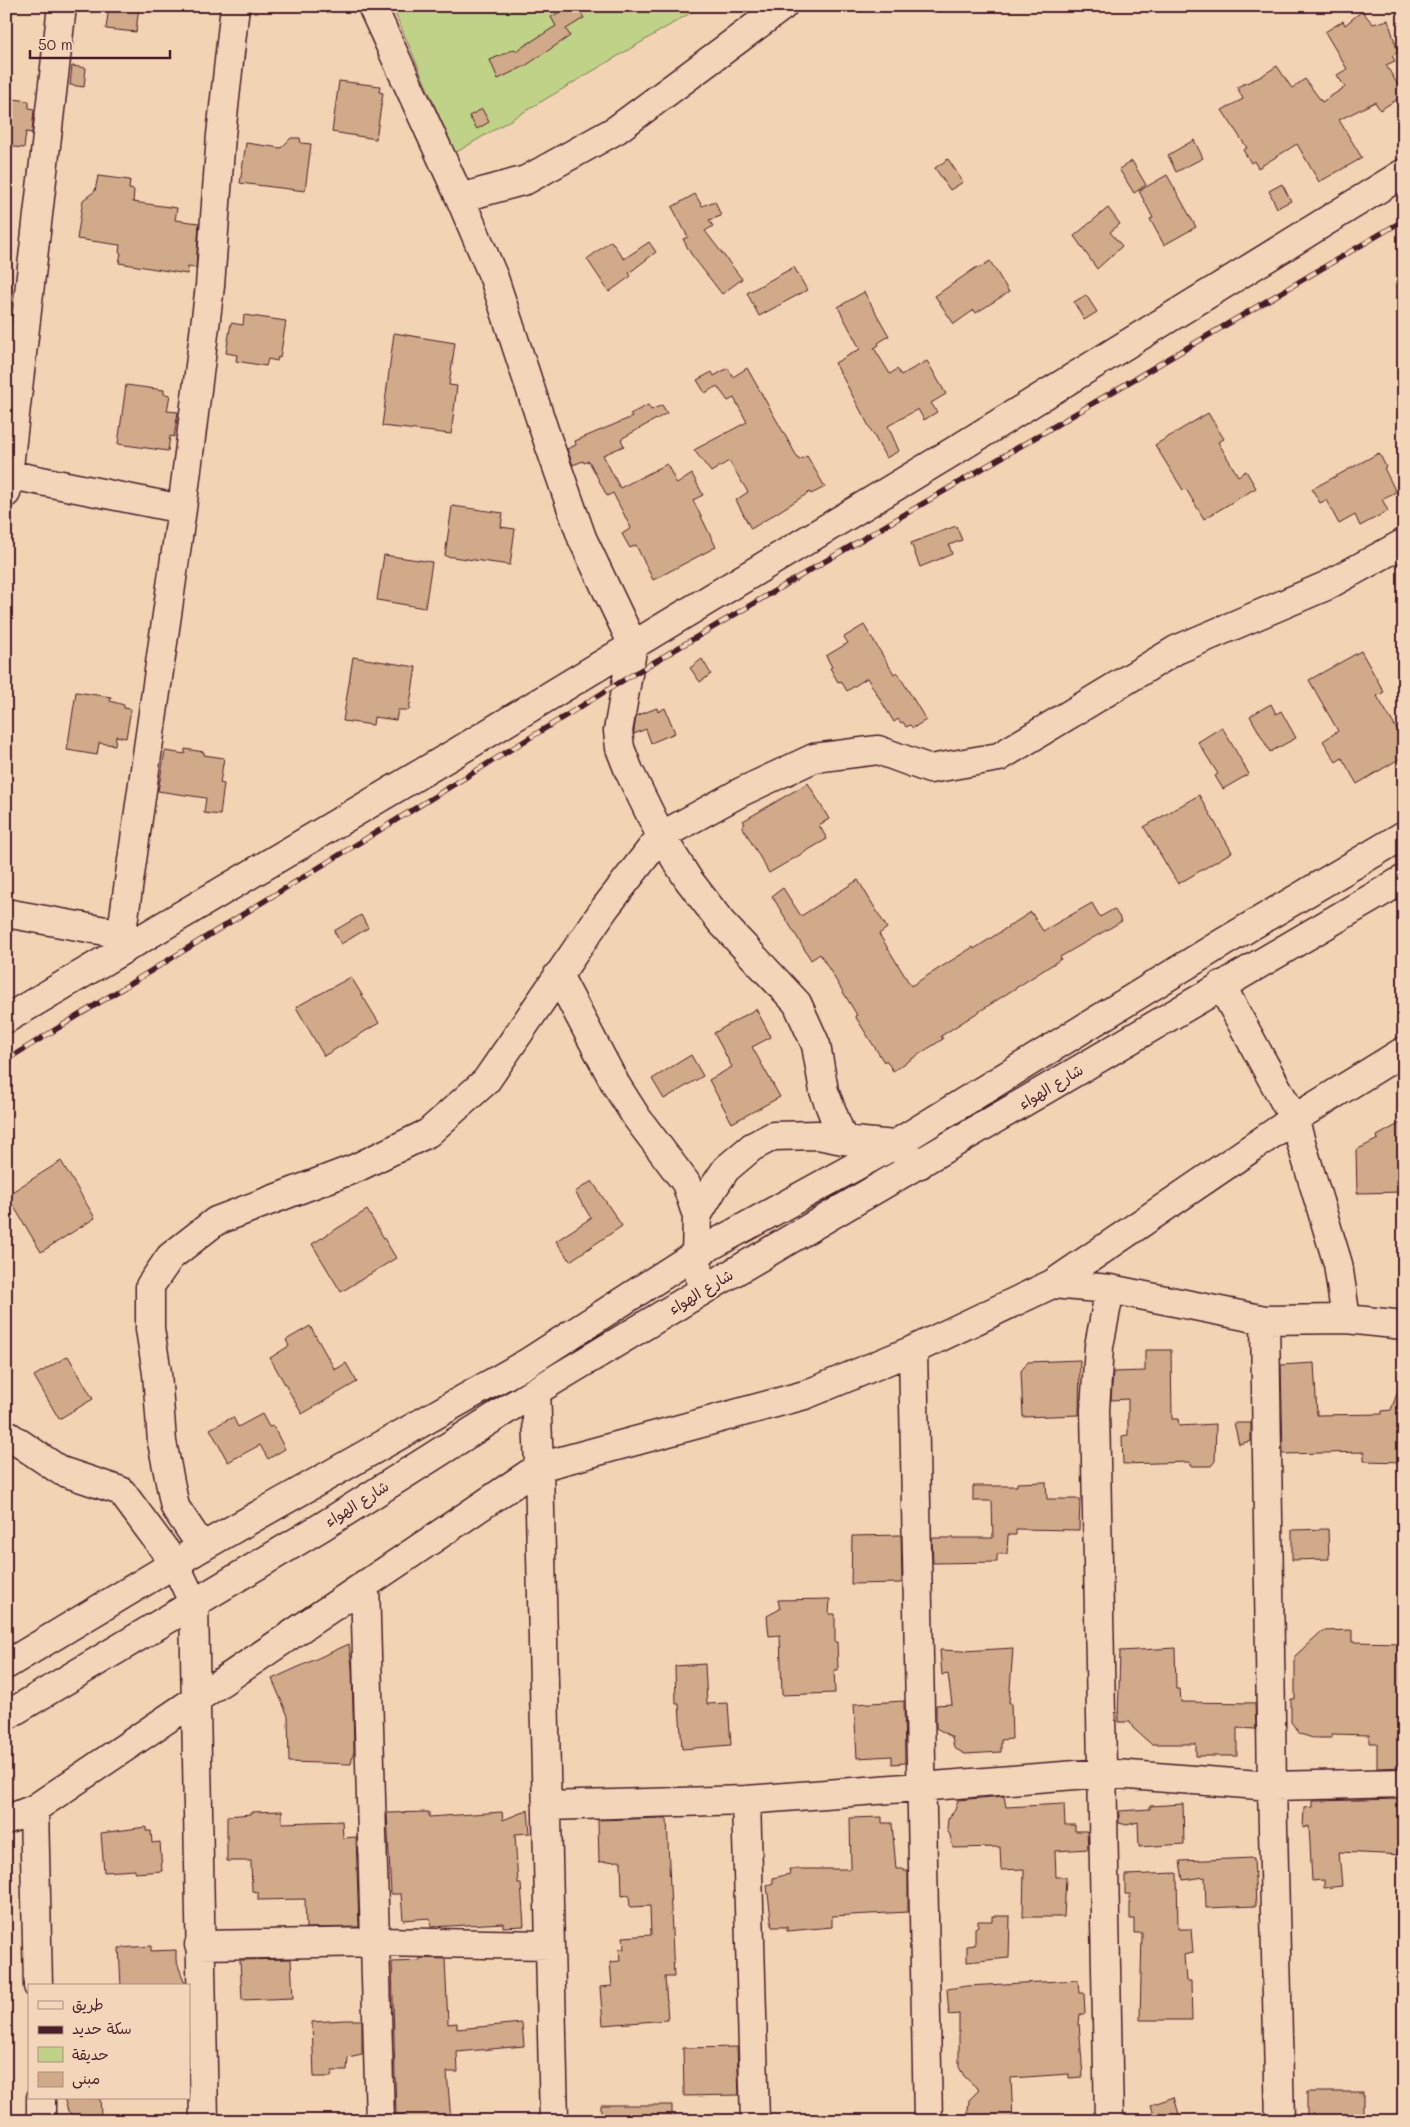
<svg xmlns="http://www.w3.org/2000/svg" width="1410" height="2127" font-family="Mali,'Playpen Sans Arabic',sans-serif">
<style>
.green{fill:#bfd287;stroke:#847859}
.building{fill:#d0aa89;stroke:#4a1f2b}
.lines{fill:none;stroke-linecap:round;stroke-linejoin:round}
.minor-casing{stroke:#4a1f2b;stroke-width:31}
.major-casing{stroke:#4a1f2b;stroke-width:31}
.minor{stroke:#f3d6ba;stroke-width:28}
.major{stroke:#f3d6ba;stroke-width:28}
.rail-casing{stroke:#4a1f2b;stroke-width:5.5}
.rail{stroke:#f3d6ba;stroke-width:4;stroke-dasharray:11;stroke-linecap:butt}
.labels{text-anchor:middle;stroke-width:4;stroke-linejoin:round;paint-order:stroke}
.street-label{font-size:15px;fill:#4a1f2b;stroke:#f3d6ba}
</style>
<rect width="100%" height="100%" fill="#f2d3b4"/>
<filter id="ink" filterUnits="userSpaceOnUse"><feTurbulence type="fractalNoise" baseFrequency=".02" numOctaves="2"/><feDisplacementMap in="SourceGraphic" scale="10" xChannelSelector="R" yChannelSelector="G"/><feConvolveMatrix kernelMatrix="1 2 1 2 8 2 1 2 1" color-interpolation-filters="sRGB"/></filter>
<g filter="url(#ink)">
<path class="green" d="M 392,6 L 702,6 L 455,153 Z"/>
<path class="building" d="M 109,6 L 139,6 L 136,32 L 106,29 Z
M 569,6 L 577,6 L 584,18 L 566,29 L 570,36 L 525,66 L 498,79 L 490,60 L 515,49 L 516,51 L 556,26 L 551,17 Z
M 1362,11 L 1373,24 L 1388,20 L 1398,52 L 1392,56 L 1395,61 L 1386,65 L 1404,95 L 1380,110 L 1375,102 L 1339,120 L 1362,158 L 1319,182 L 1297,144 L 1258,168 L 1254,161 L 1251,163 L 1243,150 L 1247,148 L 1222,110 L 1243,99 L 1237,87 L 1260,77 L 1277,66 L 1291,87 L 1292,88 L 1305,79 L 1322,102 L 1345,87 L 1337,75 L 1347,69 L 1325,32 L 1343,21 L 1345,25 Z
M 72,66 L 86,68 L 84,87 L 70,85 Z
M 339,81 L 380,86 L 379,92 L 383,93 L 376,139 L 332,132 Z
M 6,98 L 29,101 L 29,108 L 34,109 L 32,133 L 26,132 L 24,148 L 6,146 Z
M 482,109 L 489,122 L 477,129 L 469,116 Z
M 291,138 L 300,138 L 301,143 L 311,144 L 305,191 L 240,183 L 246,143 L 281,148 Z
M 1194,140 L 1203,158 L 1176,172 L 1168,155 Z
M 948,159 L 963,182 L 950,190 L 935,168 Z
M 1132,161 L 1146,185 L 1134,193 L 1119,169 Z
M 1167,175 L 1196,227 L 1164,245 L 1150,219 L 1153,218 L 1139,191 Z
M 98,176 L 130,180 L 129,189 L 134,190 L 133,202 L 177,208 L 175,220 L 199,223 L 196,268 L 188,267 L 187,274 L 119,263 L 121,253 L 119,252 L 120,245 L 77,239 L 83,200 L 95,191 Z
M 1282,184 L 1291,201 L 1277,208 L 1269,191 Z
M 695,194 L 702,206 L 715,201 L 721,216 L 709,220 L 713,226 L 705,231 L 742,279 L 722,294 L 691,254 L 683,239 L 688,237 L 672,207 Z
M 1108,208 L 1120,224 L 1110,232 L 1122,246 L 1097,269 L 1074,236 Z
M 611,241 L 624,259 L 649,242 L 656,252 L 629,273 L 631,276 L 609,292 L 587,259 Z
M 990,261 L 1009,292 L 976,313 L 974,310 L 954,324 L 935,296 L 977,267 L 978,269 Z
M 794,267 L 807,290 L 759,316 L 747,293 Z
M 864,292 L 889,336 L 878,343 L 879,345 L 874,348 L 890,374 L 897,369 L 901,375 L 927,361 L 946,394 L 931,403 L 937,412 L 924,420 L 918,409 L 888,426 L 899,451 L 886,458 L 835,363 L 860,349 L 838,307 Z
M 1086,295 L 1097,312 L 1084,320 L 1074,302 Z
M 244,315 L 286,321 L 280,358 L 278,357 L 277,361 L 268,359 L 266,366 L 236,361 L 237,355 L 226,353 L 231,323 L 243,325 Z
M 394,333 L 455,343 L 449,385 L 457,386 L 451,434 L 382,426 Z
M 728,368 L 733,377 L 747,368 L 799,460 L 807,456 L 825,487 L 811,494 L 810,492 L 751,529 L 736,500 L 748,492 L 729,461 L 711,472 L 694,450 L 747,422 L 734,398 L 728,401 L 717,386 L 705,393 L 697,380 L 712,372 L 714,376 Z
M 126,385 L 164,390 L 164,394 L 170,395 L 167,411 L 178,412 L 174,437 L 170,436 L 168,451 L 118,444 Z
M 648,405 L 651,410 L 662,405 L 667,413 L 621,439 L 624,446 L 603,455 L 620,488 L 667,464 L 677,484 L 692,474 L 703,495 L 693,500 L 716,547 L 653,580 L 636,545 L 630,548 L 622,534 L 631,528 L 613,493 L 607,496 L 589,461 L 584,463 L 583,461 L 573,465 L 567,449 L 576,445 L 575,441 L 632,417 L 630,414 Z
M 1208,413 L 1224,439 L 1218,442 L 1238,476 L 1246,471 L 1256,488 L 1204,519 L 1186,489 L 1183,490 L 1155,445 Z
M 1379,453 L 1386,467 L 1384,468 L 1396,492 L 1382,499 L 1388,511 L 1360,526 L 1355,515 L 1339,524 L 1326,500 L 1320,503 L 1312,489 Z
M 452,506 L 503,513 L 501,527 L 515,529 L 510,565 L 445,556 Z
M 956,526 L 962,540 L 949,545 L 952,554 L 920,567 L 911,543 Z
M 384,555 L 432,562 L 425,608 L 377,600 Z
M 864,625 L 894,674 L 897,672 L 926,720 L 913,728 L 910,725 L 906,727 L 903,722 L 901,723 L 898,719 L 894,722 L 867,678 L 847,691 L 841,681 L 838,682 L 830,668 L 832,667 L 826,656 L 848,643 L 844,637 Z
M 1361,651 L 1384,692 L 1377,696 L 1399,733 L 1404,730 L 1404,756 L 1357,784 L 1342,758 L 1336,762 L 1323,741 L 1338,731 L 1309,680 Z
M 353,657 L 416,667 L 409,710 L 398,710 L 396,720 L 374,717 L 373,725 L 343,721 Z
M 702,659 L 711,674 L 700,682 L 690,668 Z
M 76,692 L 111,697 L 110,701 L 124,705 L 124,708 L 131,709 L 126,738 L 116,736 L 115,745 L 99,743 L 97,755 L 67,750 Z
M 1271,704 L 1276,714 L 1281,711 L 1296,738 L 1270,752 L 1250,716 Z
M 657,708 L 658,712 L 665,708 L 675,733 L 651,743 L 646,729 L 634,734 L 634,731 L 636,716 Z
M 1222,727 L 1249,774 L 1223,789 L 1215,776 L 1218,774 L 1198,742 Z
M 185,749 L 204,752 L 204,755 L 224,758 L 220,783 L 224,784 L 220,815 L 204,813 L 206,798 L 158,791 L 165,751 L 185,754 Z
M 808,783 L 829,819 L 819,825 L 827,839 L 769,873 L 742,826 L 745,824 L 743,821 Z
M 1199,795 L 1232,852 L 1178,884 L 1144,827 Z
M 858,880 L 887,928 L 879,934 L 911,986 L 973,947 L 974,949 L 1031,912 L 1043,931 L 1092,903 L 1100,917 L 1114,909 L 1122,921 L 1060,957 L 1061,959 L 941,1036 L 943,1039 L 893,1071 L 886,1060 L 884,1062 L 855,1016 L 857,1015 L 820,954 L 811,960 L 772,896 L 783,888 L 801,916 Z
M 361,915 L 368,928 L 341,944 L 334,931 Z
M 351,977 L 379,1023 L 324,1056 L 296,1007 Z
M 756,1009 L 771,1037 L 752,1047 L 780,1097 L 732,1123 L 709,1080 L 732,1067 L 714,1033 Z
M 691,1055 L 703,1076 L 664,1099 L 652,1079 Z
M 1404,1121 L 1404,1192 L 1357,1193 L 1356,1150 L 1378,1139 L 1377,1136 Z
M 61,1161 L 95,1218 L 41,1252 L 7,1195 Z
M 592,1181 L 622,1226 L 570,1261 L 556,1241 L 591,1218 L 575,1192 Z
M 367,1210 L 396,1258 L 341,1292 L 312,1244 Z
M 310,1326 L 335,1370 L 346,1363 L 357,1382 L 302,1414 L 270,1358 L 289,1346 L 286,1340 Z
M 1145,1350 L 1171,1350 L 1172,1419 L 1178,1419 L 1179,1426 L 1216,1424 L 1215,1461 L 1211,1466 L 1190,1466 L 1190,1462 L 1123,1464 L 1122,1436 L 1128,1435 L 1128,1399 L 1111,1400 L 1113,1372 L 1145,1371 Z
M 68,1356 L 93,1399 L 59,1419 L 34,1376 Z
M 1080,1360 L 1079,1415 L 1023,1417 L 1021,1371 L 1028,1362 Z
M 1314,1363 L 1317,1415 L 1382,1414 L 1382,1411 L 1391,1410 L 1402,1380 L 1404,1381 L 1404,1462 L 1364,1461 L 1364,1452 L 1283,1454 L 1281,1365 Z
M 262,1414 L 269,1427 L 273,1426 L 285,1449 L 268,1459 L 260,1445 L 228,1462 L 210,1429 L 233,1417 L 238,1427 Z
M 1234,1423 L 1251,1423 L 1251,1441 L 1239,1444 Z
M 1046,1482 L 1047,1499 L 1080,1499 L 1079,1530 L 1016,1529 L 1016,1535 L 1008,1535 L 1007,1554 L 997,1554 L 997,1562 L 933,1563 L 932,1538 L 993,1538 L 992,1501 L 973,1501 L 973,1486 L 1017,1486 L 1017,1483 Z
M 1328,1529 L 1329,1559 L 1292,1560 L 1292,1530 Z
M 901,1535 L 902,1583 L 851,1584 L 852,1536 Z
M 830,1599 L 829,1614 L 835,1614 L 835,1642 L 837,1642 L 838,1670 L 834,1670 L 835,1693 L 782,1695 L 780,1635 L 769,1636 L 767,1616 L 780,1609 L 778,1600 Z
M 1352,1630 L 1352,1642 L 1404,1643 L 1404,1767 L 1377,1768 L 1377,1743 L 1369,1743 L 1369,1735 L 1332,1734 L 1332,1738 L 1313,1738 L 1300,1734 L 1291,1722 L 1291,1699 L 1295,1699 L 1295,1656 L 1322,1631 Z
M 349,1644 L 352,1667 L 354,1751 L 351,1764 L 289,1762 L 288,1716 L 272,1679 Z
M 1013,1648 L 1009,1703 L 1011,1703 L 1012,1739 L 1001,1740 L 1001,1752 L 965,1754 L 954,1748 L 952,1737 L 936,1728 L 936,1705 L 952,1704 L 948,1674 L 942,1675 L 940,1650 L 964,1651 Z
M 1175,1648 L 1176,1689 L 1180,1689 L 1181,1702 L 1255,1703 L 1256,1729 L 1237,1728 L 1237,1756 L 1196,1756 L 1196,1744 L 1151,1744 L 1133,1728 L 1130,1722 L 1118,1722 L 1120,1651 Z
M 705,1664 L 707,1704 L 728,1703 L 731,1745 L 682,1749 L 679,1704 L 676,1704 L 675,1666 Z
M 904,1701 L 905,1763 L 892,1764 L 892,1756 L 857,1758 L 854,1704 Z
M 1004,1796 L 1006,1807 L 1064,1804 L 1065,1825 L 1075,1825 L 1075,1831 L 1087,1831 L 1088,1849 L 1055,1851 L 1056,1877 L 1066,1877 L 1064,1917 L 1023,1917 L 1024,1869 L 1001,1870 L 1000,1847 L 953,1848 L 950,1835 L 947,1830 L 948,1819 L 955,1810 L 958,1800 Z
M 1404,1799 L 1404,1855 L 1339,1852 L 1342,1886 L 1324,1888 L 1324,1880 L 1312,1881 L 1309,1826 L 1303,1828 L 1304,1808 L 1312,1807 L 1312,1801 Z
M 1183,1804 L 1184,1844 L 1139,1847 L 1138,1822 L 1127,1825 L 1119,1823 L 1119,1811 L 1150,1809 L 1150,1806 Z
M 528,1810 L 530,1833 L 515,1834 L 518,1884 L 521,1884 L 524,1926 L 503,1927 L 503,1923 L 431,1927 L 430,1918 L 403,1920 L 401,1894 L 391,1894 L 387,1813 L 429,1812 L 429,1817 L 502,1812 L 503,1820 Z
M 282,1811 L 282,1823 L 342,1821 L 343,1838 L 356,1837 L 359,1927 L 306,1928 L 305,1899 L 258,1900 L 258,1892 L 252,1891 L 251,1861 L 227,1861 L 227,1816 L 251,1814 L 251,1812 Z
M 882,1817 L 882,1823 L 892,1823 L 896,1869 L 904,1869 L 904,1871 L 908,1871 L 908,1912 L 832,1916 L 832,1927 L 787,1931 L 787,1927 L 772,1927 L 767,1886 L 773,1884 L 773,1878 L 790,1874 L 789,1869 L 851,1869 L 850,1818 Z
M 660,1818 L 667,1819 L 674,1977 L 665,1977 L 668,2020 L 603,2025 L 600,1987 L 612,1986 L 610,1962 L 620,1961 L 619,1949 L 624,1949 L 623,1937 L 651,1935 L 650,1906 L 630,1907 L 629,1895 L 622,1896 L 621,1861 L 599,1862 L 598,1820 Z
M 146,1827 L 146,1831 L 151,1831 L 152,1843 L 160,1842 L 162,1871 L 135,1873 L 135,1870 L 104,1872 L 101,1833 Z
M 1254,1858 L 1256,1906 L 1206,1908 L 1205,1877 L 1183,1880 L 1180,1861 Z
M 1177,1873 L 1178,1929 L 1191,1929 L 1193,1953 L 1184,1955 L 1186,1981 L 1191,1981 L 1192,2020 L 1140,2020 L 1142,1933 L 1134,1933 L 1134,1919 L 1130,1919 L 1130,1894 L 1125,1894 L 1125,1875 Z
M 992,1916 L 1010,1916 L 1009,1958 L 967,1962 L 967,1946 L 975,1945 L 975,1928 L 978,1926 L 978,1921 L 992,1921 Z
M 151,1946 L 151,1951 L 176,1950 L 176,1960 L 186,1986 L 121,1986 L 119,1948 Z
M 420,1958 L 445,1959 L 448,2024 L 457,2023 L 457,2029 L 522,2023 L 524,2046 L 457,2052 L 458,2072 L 447,2072 L 451,2121 L 406,2121 L 406,2114 L 396,2115 L 392,1962 L 420,1961 Z
M 291,1959 L 293,1998 L 242,2000 L 240,1960 Z
M 1078,1980 L 1079,1993 L 1084,1993 L 1085,2014 L 1080,2014 L 1079,2023 L 1083,2077 L 1069,2078 L 1069,2074 L 1011,2078 L 1013,2121 L 967,2121 L 969,2100 L 979,2090 L 964,2076 L 959,2067 L 959,2014 L 949,2015 L 947,1989 L 967,1986 Z
M 344,2020 L 362,2020 L 362,2055 L 348,2058 L 347,2071 L 332,2071 L 331,2077 L 314,2077 L 312,2022 Z
M 737,2047 L 739,2095 L 684,2096 L 683,2048 Z
M 1307,2092 L 1363,2092 L 1363,2121 L 1307,2121 Z
M 1174,2097 L 1181,2121 L 1156,2121 L 1151,2105 Z
M 64,2098 L 100,2098 L 101,2115 L 72,2115 L 68,2111 Z
M 601,2105 L 672,2105 L 672,2121 L 601,2121 Z"/>
<g class="lines">
<g class="minor-casing">
<path id="minor" d="M 372,6 L 460,198 L 494,278 L 543,427 L 582,538 L 633,645 L 618,731 L 620,748 L 629,771 L 661,836 L 688,879 L 721,922 L 797,1003 L 816,1045 L 824,1091 L 843,1140
M 460,198 L 526,180 L 616,130 L 783,6
M 6,474 L 182,509
M 6,493 L 62,6
M 6,913 L 122,934
M 119,952 L 182,509 L 210,286 L 221,135 L 235,6
M 558,975 L 616,1085 L 637,1118 L 686,1183 L 697,1216 L 696,1254 L 702,1291
M 1221,985 L 1294,1119 L 1338,1264 L 1346,1319
M 6,1019 L 457,752 L 954,451 L 1404,173
M 697,1216 L 714,1187 L 726,1169 L 752,1147 L 773,1136 L 818,1135 L 843,1140 L 894,1145 L 920,1164
M 1052,1284 L 1110,1289 L 1265,1320 L 1346,1319 L 1404,1325
M 1265,1320 L 1272,1786 L 1280,2121
M 913,1350 L 928,2121
M 536,1391 L 539,1467 L 554,2121
M 6,1434 L 61,1471 L 121,1491 L 175,1564 L 194,1604 L 204,2121
M 202,1547 L 175,1507 L 162,1442 L 157,1373 L 150,1329 L 150,1286 L 170,1257 L 216,1221 L 356,1168 L 428,1133 L 486,1081 L 605,908 L 661,836 L 741,792 L 814,758 L 878,750 L 930,769 L 999,757 L 1176,650 L 1326,586 L 1404,543
M 365,1584 L 380,2121
M 746,1800 L 755,2121
M 547,1806 L 746,1800 L 1103,1773 L 1272,1786 L 1404,1783
M 34,1809 L 38,1986
M 6,1820 L 34,1809 L 539,1467 L 805,1395 L 913,1350 L 1052,1284 L 1294,1119 L 1404,1051
M 199,1945 L 377,1942 L 550,1945
M 41,2098 L 41,2121
M 1109,2121 L 1095,1410 L 1099,1346 L 1110,1289"/>
</g>
<g class="major-casing">
<path id="major" d="M 6,1665 L 202,1547 L 527,1363 L 696,1254 L 894,1145 L 1224,942 L 1404,835
M 6,1716 L 323,1526 L 536,1391 L 702,1291 L 1404,879"/>
</g>
<use href="#minor" class="minor"/>
<use href="#major" class="major"/>
<g class="rail-casing">
<path id="rail" d="M 6,1060 L 627,678 L 1404,220"/>
</g>
<use href="#rail" class="rail"/>
</g>
</g>
<g class="labels">
<g class="street-label">
<text transform="translate(1051 1087) rotate(-31)" y="5">شارع الهواء</text>
<text transform="translate(701 1292) rotate(-31)" y="5">شارع الهواء</text>
<text transform="translate(357 1504) rotate(-32)" y="5">شارع الهواء</text>
</g>
</g>
<rect width="1410" height="2127" fill="none" stroke="#f3d6ba" stroke-width="25"/>
<rect x="12" y="12" width="1385" height="2102" fill="none" stroke="#4a1f2b" stroke-width="2" filter="url(#ink)"/>
<rect x="28" y="1984" width="162" height="115" fill="#f3d6ba" stroke="#af8d81"/>
<rect x="38" y="2001" width="25" height="8" fill="#f3d6ba" stroke="#af8d81"/>
<text x="72" y="2010" font-size="15" fill="#4a1f2b">طريق</text>
<rect x="38" y="2026" width="25" height="8" fill="#4a1f2b" stroke="#af8d81"/>
<text x="72" y="2034" font-size="15" fill="#4a1f2b">سكة حديد</text>
<rect x="38" y="2047" width="25" height="15" fill="#bfd287" stroke="#af8d81"/>
<text x="72" y="2060" font-size="15" fill="#4a1f2b">حديقة</text>
<rect x="38" y="2072" width="25" height="15" fill="#d0aa89" stroke="#af8d81"/>
<text x="72" y="2084" font-size="15" fill="#4a1f2b">مبنى</text>
<path d="M30 50v8h140v-8" fill="none" stroke="#4a1f2b" stroke-width="2.5"/>
<text x="38" y="50" font-size="15" fill="#4a1f2b" stroke="#f3d6ba" stroke-width="4" paint-order="stroke">50 m</text>
</svg>
